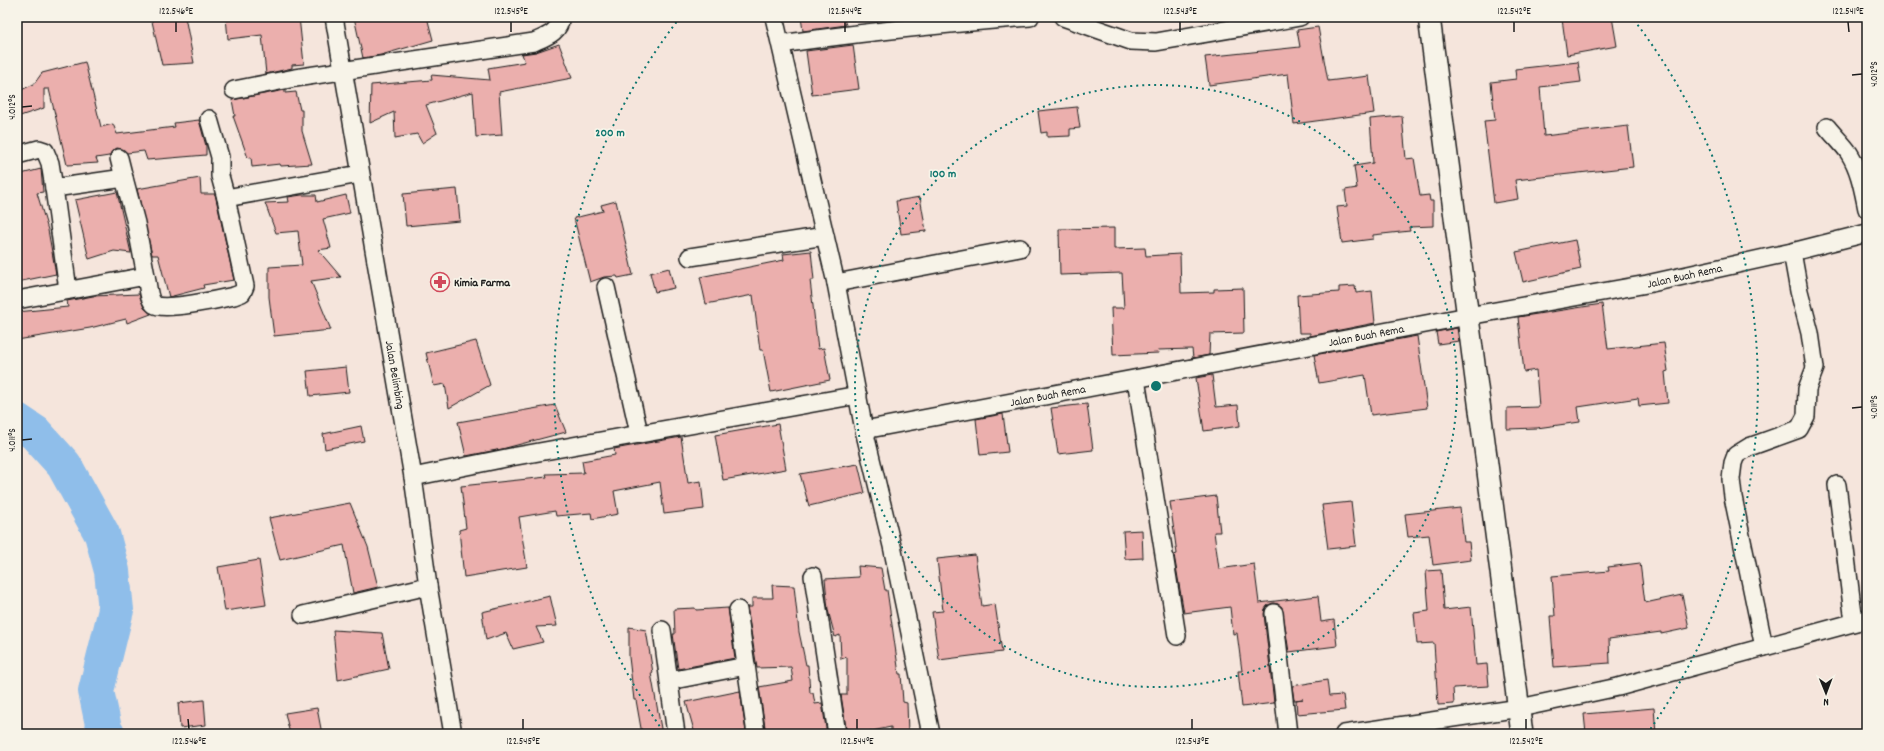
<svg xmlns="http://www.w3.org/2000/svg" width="1884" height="751" font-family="Dekko,sans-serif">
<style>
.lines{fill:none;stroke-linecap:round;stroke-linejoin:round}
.river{stroke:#8fbeea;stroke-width:36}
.building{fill:#ebafad;stroke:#1c1c1c}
.minor-casing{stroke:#1c1c1c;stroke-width:20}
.tertiary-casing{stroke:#1c1c1c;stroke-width:24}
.minor{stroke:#f7f3e8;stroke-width:17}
.tertiary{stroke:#f7f3e8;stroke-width:21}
.ticks{fill:none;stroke:#1c1c1c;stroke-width:1.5}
.ring{fill:none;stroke:#0f766e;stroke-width:2;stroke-dasharray:2 4}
.labels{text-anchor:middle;stroke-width:3.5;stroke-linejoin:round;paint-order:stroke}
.street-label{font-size:12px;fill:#1c1c1c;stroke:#f7f3e8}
.poi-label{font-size:12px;font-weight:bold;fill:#1c1c1c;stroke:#f7f3e8;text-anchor:start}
.centre{fill:#0f766e;stroke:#f7f3e8;stroke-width:2}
.ring-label{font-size:12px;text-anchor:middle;font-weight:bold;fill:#0f766e;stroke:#f7f3e8;stroke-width:3.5;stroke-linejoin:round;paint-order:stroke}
.neatline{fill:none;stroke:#1c1c1c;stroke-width:1.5}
.ticks-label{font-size:10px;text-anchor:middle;fill:#1c1c1c}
</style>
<rect width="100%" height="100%" fill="#f5e5dc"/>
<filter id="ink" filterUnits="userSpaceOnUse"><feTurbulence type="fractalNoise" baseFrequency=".025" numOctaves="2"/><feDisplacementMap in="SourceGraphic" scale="8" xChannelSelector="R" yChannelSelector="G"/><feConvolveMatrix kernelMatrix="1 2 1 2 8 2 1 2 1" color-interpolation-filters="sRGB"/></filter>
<g filter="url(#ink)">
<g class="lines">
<path class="river" d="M 17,421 L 35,433 L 64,465 L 102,534 L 112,571 L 116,610 L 96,691 L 104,729 L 107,734"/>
</g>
<path class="building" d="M 151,17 L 185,17 L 194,63 L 162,65 Z
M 226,17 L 299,17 L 304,64 L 292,65 L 292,68 L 266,74 L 262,35 L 228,39 Z
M 354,17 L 427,17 L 433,40 L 381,55 L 363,58 Z
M 801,17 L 843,17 L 846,25 L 803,31 Z
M 1573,17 L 1612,17 L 1617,46 L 1567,55 L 1562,19 Z
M 1318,27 L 1328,81 L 1369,76 L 1374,113 L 1294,124 L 1288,74 L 1209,85 L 1205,57 L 1300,47 L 1297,30 Z
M 559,44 L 572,78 L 499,92 L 502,135 L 476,137 L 473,92 L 426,105 L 437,133 L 422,143 L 417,134 L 395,138 L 394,112 L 370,123 L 371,85 L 432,80 L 431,75 L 490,80 L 488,68 L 525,62 L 522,54 L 536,52 Z
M 853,45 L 859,89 L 812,95 L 806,51 Z
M 85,62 L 101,127 L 113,124 L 117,134 L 175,127 L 174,123 L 199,120 L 206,146 L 206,155 L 147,160 L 144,151 L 127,153 L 122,149 L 117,148 L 112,151 L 109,156 L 96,158 L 98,163 L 67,165 L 49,89 L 44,89 L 44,108 L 17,117 L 17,92 L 34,84 L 42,73 Z
M 1578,62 L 1581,82 L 1540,87 L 1544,136 L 1628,126 L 1633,167 L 1515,180 L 1518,199 L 1494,203 L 1484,121 L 1495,120 L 1491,82 L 1516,79 L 1515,69 Z
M 285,90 L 285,93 L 296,92 L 300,110 L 302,110 L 302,131 L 312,164 L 281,166 L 280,164 L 252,167 L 251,157 L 248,158 L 233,116 L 235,116 L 232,100 Z
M 1077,107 L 1080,128 L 1070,129 L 1070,136 L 1047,137 L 1047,132 L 1041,133 L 1038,111 Z
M 1402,116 L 1406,159 L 1414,158 L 1420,196 L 1429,195 L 1430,201 L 1433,201 L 1433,226 L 1409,227 L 1410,231 L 1373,235 L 1373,239 L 1342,243 L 1337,207 L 1347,206 L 1345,190 L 1357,188 L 1354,166 L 1373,163 L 1370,119 Z
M 41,169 L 43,192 L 37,193 L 48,230 L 56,274 L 17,282 L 17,232 L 20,205 L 17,205 L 17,175 Z
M 200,178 L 201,194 L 215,194 L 234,280 L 203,285 L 204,288 L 169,297 L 158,255 L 152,255 L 137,189 Z
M 457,189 L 460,221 L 406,226 L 403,194 Z
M 117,192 L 131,253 L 114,251 L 89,259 L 75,200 Z
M 302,195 L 316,195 L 317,202 L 346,195 L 350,213 L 323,219 L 331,248 L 318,250 L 341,277 L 311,281 L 331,330 L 274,336 L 269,297 L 269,267 L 302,265 L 298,231 L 276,233 L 265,203 L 289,202 L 288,197 Z
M 920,197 L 926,231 L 901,234 L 896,201 Z
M 616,201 L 633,275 L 618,278 L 617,276 L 604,277 L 590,282 L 574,218 L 603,211 L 601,205 Z
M 1114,228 L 1114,249 L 1145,248 L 1146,256 L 1180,254 L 1181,293 L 1214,292 L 1214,289 L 1243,288 L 1244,333 L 1210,334 L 1209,355 L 1193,358 L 1192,349 L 1158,350 L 1159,353 L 1113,355 L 1111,308 L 1124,308 L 1122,273 L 1060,275 L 1059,229 Z
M 1575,240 L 1581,269 L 1523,282 L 1516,252 Z
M 811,251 L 814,280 L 810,280 L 818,349 L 824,348 L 830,380 L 771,392 L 763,350 L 760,350 L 753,295 L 706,304 L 700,277 L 784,260 L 783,254 Z
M 669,268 L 674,288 L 655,292 L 650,273 Z
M 1355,286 L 1356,293 L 1372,291 L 1375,323 L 1310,336 L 1310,333 L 1299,333 L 1297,295 L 1339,292 L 1339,287 Z
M 139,294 L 144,308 L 151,314 L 127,323 L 126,319 L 90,328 L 17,340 L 17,312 L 68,307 L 67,301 L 93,296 Z
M 1602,304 L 1608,349 L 1664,343 L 1668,371 L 1665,372 L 1668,403 L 1639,406 L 1638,398 L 1578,407 L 1580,422 L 1537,428 L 1507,429 L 1507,408 L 1539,407 L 1536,370 L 1524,372 L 1518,317 Z
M 1457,328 L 1459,341 L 1438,344 L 1436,332 Z
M 1417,336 L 1427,408 L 1371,415 L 1365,375 L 1319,383 L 1314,355 Z
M 476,341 L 490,385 L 449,408 L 445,384 L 434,386 L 426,353 Z
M 346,367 L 349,392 L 310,396 L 307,371 Z
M 1212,375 L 1216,407 L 1238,405 L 1240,426 L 1204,431 L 1196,378 Z
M 1087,404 L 1093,450 L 1058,454 L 1051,408 Z
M 555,405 L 566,432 L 502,449 L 466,456 L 458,422 Z
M 1003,414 L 1008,452 L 980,455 L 976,419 Z
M 778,424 L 786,469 L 723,480 L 715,435 Z
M 361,426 L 364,441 L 325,449 L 323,434 Z
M 681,437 L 688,483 L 701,481 L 704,509 L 664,514 L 660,482 L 614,491 L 618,514 L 592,519 L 591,513 L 556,516 L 555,511 L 519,517 L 527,567 L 464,577 L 459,530 L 466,528 L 461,486 L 547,477 L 546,474 L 584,473 L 582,461 L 615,455 L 614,449 Z
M 858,464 L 865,493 L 809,506 L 800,474 Z
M 1216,496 L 1220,532 L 1214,532 L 1219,569 L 1254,564 L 1259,603 L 1318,596 L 1321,622 L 1334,620 L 1337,646 L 1289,652 L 1282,607 L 1278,604 L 1273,603 L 1268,605 L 1265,609 L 1264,614 L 1274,703 L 1242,707 L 1238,671 L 1242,671 L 1237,633 L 1233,634 L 1230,607 L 1184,613 L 1174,555 L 1177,554 L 1170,502 Z
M 1351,502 L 1356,546 L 1328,549 L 1322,505 Z
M 350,503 L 368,547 L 378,587 L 353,593 L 344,545 L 280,560 L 269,518 Z
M 1460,508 L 1464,542 L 1469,542 L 1471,560 L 1433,565 L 1429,535 L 1408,537 L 1405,514 Z
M 1142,530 L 1143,558 L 1125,559 L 1123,531 Z
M 975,555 L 982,606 L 995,604 L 1002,652 L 939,660 L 932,612 L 943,611 L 937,559 Z
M 259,560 L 266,605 L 225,611 L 218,567 Z
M 1640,563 L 1645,603 L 1682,595 L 1689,628 L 1661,634 L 1661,632 L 1609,639 L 1610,663 L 1554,667 L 1550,616 L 1555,616 L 1552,576 L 1609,571 L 1608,567 Z
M 858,566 L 881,568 L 885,590 L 887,590 L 899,674 L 901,674 L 903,702 L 907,703 L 908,734 L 891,734 L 891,727 L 858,734 L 847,734 L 841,695 L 847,695 L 847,657 L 841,659 L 840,635 L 835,637 L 828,610 L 825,579 L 859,577 Z
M 1441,570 L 1444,610 L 1471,607 L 1476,665 L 1487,664 L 1489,686 L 1453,688 L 1454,704 L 1438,705 L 1434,643 L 1417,644 L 1414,613 L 1429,611 L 1426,571 Z
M 772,585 L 794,586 L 799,632 L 806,665 L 808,665 L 810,693 L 813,693 L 815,704 L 822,703 L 827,734 L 766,734 L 759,687 L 793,681 L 791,667 L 757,668 L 747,607 L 752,607 L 752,598 L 773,598 Z
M 550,596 L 557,626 L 536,627 L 543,642 L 513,649 L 506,633 L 486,640 L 482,612 Z
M 695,608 L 696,610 L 728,608 L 735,658 L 678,669 L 673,634 L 675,634 L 674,609 Z
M 629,627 L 646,630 L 653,673 L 651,673 L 662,734 L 642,734 L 636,700 L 634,700 L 629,657 Z
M 333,630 L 382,633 L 389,669 L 338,680 Z
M 1327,680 L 1329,696 L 1343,695 L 1345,710 L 1297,714 L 1296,700 L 1303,699 L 1294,700 L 1292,686 Z
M 740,691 L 746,732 L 695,734 L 686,702 Z
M 204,700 L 206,725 L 180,728 L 178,703 Z
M 317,708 L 322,734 L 290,734 L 285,713 Z
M 1654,708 L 1656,734 L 1586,734 L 1584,714 Z"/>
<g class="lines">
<g class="minor-casing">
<g id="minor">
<path id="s1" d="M 334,17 L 413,477 L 428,586 L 453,734"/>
<path d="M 774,17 L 836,283 L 864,430 L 892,546 L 931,734"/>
<path d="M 1063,17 L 1131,41 L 1156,42 L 1300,17"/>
<path d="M 781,44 C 863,32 946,24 1030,17"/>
<path d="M 234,90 L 295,78 L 534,42 C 545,37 561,32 560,17"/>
<path d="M 209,119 L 220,157 L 220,176 L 226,198"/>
<path d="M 1827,127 C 1834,136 1843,144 1849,153 C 1860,170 1863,190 1867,209"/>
<path d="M 17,155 L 39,149 L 45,151 L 50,163 L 54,188 L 124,178 L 136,223 L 146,276"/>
<path d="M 119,158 L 124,178"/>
<path d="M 54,188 L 68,290"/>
<path d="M 690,257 L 825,236"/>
<path d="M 836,283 L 1020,248"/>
<path d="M 606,287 L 639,433"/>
<path d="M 17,300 L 146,276 C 148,284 148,300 155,305 C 164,311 221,299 234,296 L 242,293 L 245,286 L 226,198 L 360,174"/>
<path d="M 1136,379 L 1177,636"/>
<path id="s2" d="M 864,430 L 1468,316 L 1647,284 L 1792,252 L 1867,233"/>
<path d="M 413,477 L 511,457 L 858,395"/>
<path d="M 1837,485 L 1854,622"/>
<path d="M 813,576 L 837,734"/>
<path d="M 738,610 L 756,734"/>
<path d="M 1274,613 L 1288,734"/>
<path d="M 303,615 L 428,586"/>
<path d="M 662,630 L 676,734"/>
<path d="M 1764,647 L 1733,497 L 1731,479 L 1733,463 L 1736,455 L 1749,447 L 1799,429 L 1806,416 L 1807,389 L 1815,368 L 1810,333 L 1799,291 L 1792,252"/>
<path d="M 669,681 L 746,666"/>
<path d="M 1344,734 L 1520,708 L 1618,687 L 1867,619"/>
</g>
</g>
<g class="tertiary-casing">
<path id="tertiary" d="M 1429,17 L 1522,734"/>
</g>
<use href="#minor" class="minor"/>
<use href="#tertiary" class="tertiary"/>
</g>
</g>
<path class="ticks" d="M 176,22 L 176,32M 511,22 L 511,32M 845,22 L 845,32M 1180,22 L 1180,32M 1514,22 L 1514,32M 1848,22 L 1849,32M 1852,75 L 1862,74M 22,107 L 32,106M 1852,408 L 1862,407M 22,440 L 32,439M 188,719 L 189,729M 523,719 L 523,729M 857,719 L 857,729M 1192,719 L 1192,729M 1526,719 L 1526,729"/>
<g class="ring">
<circle cx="1156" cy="386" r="301"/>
<path d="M663 731A602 602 0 0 1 678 20M1634 20A602 602 0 0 1 1649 731"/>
</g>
<defs>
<g id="pharmacy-ring" transform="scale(1)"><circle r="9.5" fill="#f7f3e8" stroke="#d1495b" stroke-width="1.5"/><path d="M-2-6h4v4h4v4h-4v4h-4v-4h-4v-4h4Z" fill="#d1495b"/></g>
</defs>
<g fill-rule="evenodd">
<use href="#pharmacy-ring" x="440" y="282"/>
</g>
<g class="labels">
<g class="street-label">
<text dy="4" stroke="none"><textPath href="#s2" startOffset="835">Jalan Buah Rema</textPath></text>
<text dy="4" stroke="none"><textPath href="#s2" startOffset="511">Jalan Buah Rema</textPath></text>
<text dy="4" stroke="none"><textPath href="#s1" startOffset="363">Jalan Belimbing</textPath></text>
<text dy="4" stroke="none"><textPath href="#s2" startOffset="187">Jalan Buah Rema</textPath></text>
</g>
<g class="poi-label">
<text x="454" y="286">Kimia Farma</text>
</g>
</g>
<circle cx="1156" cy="386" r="6" class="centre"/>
<g class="ring-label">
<text x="610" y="136">200 m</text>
<text x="943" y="177">100 m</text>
</g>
<rect width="1884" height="751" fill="none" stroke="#f7f3e8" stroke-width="44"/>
<g transform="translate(1826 693) rotate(179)" stroke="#f7f3e8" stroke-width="3" paint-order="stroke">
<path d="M0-3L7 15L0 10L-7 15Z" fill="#1c1c1c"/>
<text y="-6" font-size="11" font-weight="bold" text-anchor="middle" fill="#1c1c1c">N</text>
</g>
<rect x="22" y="22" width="1840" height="707" class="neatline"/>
<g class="ticks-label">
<text x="176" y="14">122.546°E</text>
<text x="511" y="14">122.545°E</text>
<text x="845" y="14">122.544°E</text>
<text x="1180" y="14">122.543°E</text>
<text x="1514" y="14">122.542°E</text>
<text x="1848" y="14">122.541°E</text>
<text transform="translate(1873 74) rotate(-90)" y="4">4.012°S</text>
<text transform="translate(11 107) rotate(-90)" y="4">4.012°S</text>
<text transform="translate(1873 407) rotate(-90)" y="4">4.011°S</text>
<text transform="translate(11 440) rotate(-90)" y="4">4.011°S</text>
<text x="189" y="744">122.546°E</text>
<text x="523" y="744">122.545°E</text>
<text x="857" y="744">122.544°E</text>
<text x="1192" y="744">122.543°E</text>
<text x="1526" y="744">122.542°E</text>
</g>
</svg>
